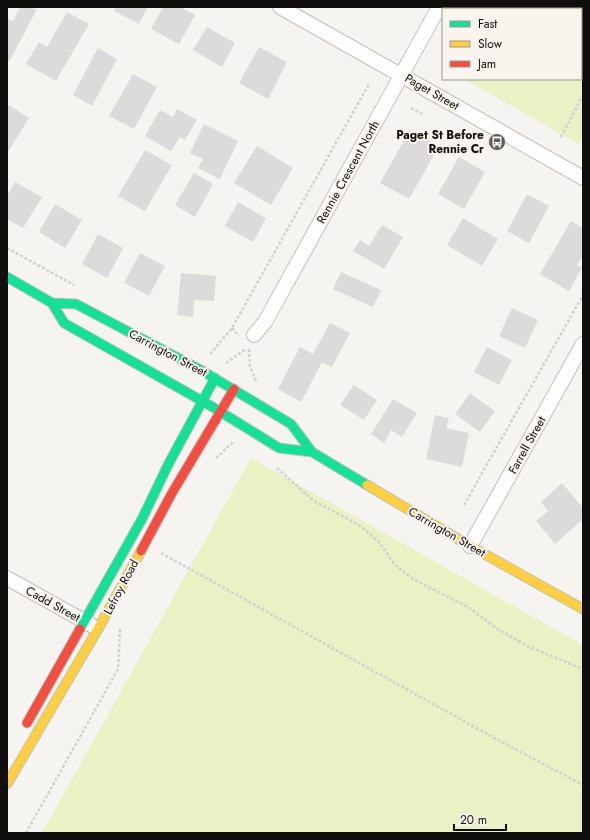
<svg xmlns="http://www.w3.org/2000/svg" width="590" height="840" font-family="Jost,sans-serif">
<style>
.green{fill:#e9f1c5}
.building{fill:#dcdada}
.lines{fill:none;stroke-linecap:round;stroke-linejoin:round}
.street-casing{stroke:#c2c0bd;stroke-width:16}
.fast-casing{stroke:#c2c0bd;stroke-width:11}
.slow-casing{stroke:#c2c0bd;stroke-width:11}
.jam-casing{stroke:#c2c0bd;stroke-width:11}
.path{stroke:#d2d1d0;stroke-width:2.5;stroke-dasharray:3 2;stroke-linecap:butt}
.street{stroke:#fefdfd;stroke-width:14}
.fast{stroke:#16e098;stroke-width:9}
.slow{stroke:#ffcf43;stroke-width:9}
.jam{stroke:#f24e42;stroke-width:9}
.labels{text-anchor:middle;stroke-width:4;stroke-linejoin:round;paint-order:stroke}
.street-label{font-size:12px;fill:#100f0d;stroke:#f9f4ee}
.poi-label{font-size:12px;font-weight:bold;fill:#100f0d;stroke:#f9f4ee;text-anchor:end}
</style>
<rect width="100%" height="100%" fill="#f6f4f1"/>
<path class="green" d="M 470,7 L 583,7 L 583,137 L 579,144 L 464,79 L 581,79 L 581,9 L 469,9 Z
M 251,458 L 583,645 L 583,833 L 42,833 Z"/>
<path class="building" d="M 20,7 L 37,9 L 9,62 L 7,61 L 7,18 L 13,21 Z
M 116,7 L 148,7 L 139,24 L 114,11 Z
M 163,7 L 180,7 L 195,15 L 179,44 L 151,29 Z
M 67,12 L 89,24 L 56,81 L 26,64 L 39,42 L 47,47 Z
M 207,27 L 235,43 L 222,67 L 193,50 Z
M 259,47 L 287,62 L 268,99 L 239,83 Z
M 98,48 L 117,59 L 92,106 L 73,95 Z
M 133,74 L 157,87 L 134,129 L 109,116 Z
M 9,105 L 29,118 L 7,154 L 7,108 Z
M 177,109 L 197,120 L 185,140 L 180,137 L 171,151 L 145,136 L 160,110 L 173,117 Z
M 204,124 L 238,141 L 220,179 L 198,168 L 203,159 L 190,153 Z
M 410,130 L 439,146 L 409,199 L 380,183 Z
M 257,146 L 293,168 L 271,205 L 234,183 Z
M 145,150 L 172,165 L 145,211 L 118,196 Z
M 459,157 L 485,172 L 464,209 L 438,194 Z
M 194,173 L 213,184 L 195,217 L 175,205 Z
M 15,182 L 42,197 L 23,228 L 7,219 L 7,196 Z
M 527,194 L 549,206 L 529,243 L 507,231 Z
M 238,202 L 266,218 L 253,242 L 225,226 Z
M 55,204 L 82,220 L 65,248 L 39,232 Z
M 463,218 L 498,239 L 482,266 L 447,245 Z
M 571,221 L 583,228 L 583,256 L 577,265 L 582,268 L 569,291 L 540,274 Z
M 382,225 L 403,237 L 384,269 L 353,251 L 360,240 L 369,246 Z
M 98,234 L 123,248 L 107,278 L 82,264 Z
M 140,253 L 165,266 L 149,296 L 124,283 Z
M 341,272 L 381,290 L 373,307 L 333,289 Z
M 181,273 L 216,276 L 214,301 L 194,300 L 193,317 L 177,315 Z
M 512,308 L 538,320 L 525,348 L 499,336 Z
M 330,323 L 350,333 L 332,367 L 322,362 L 301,402 L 278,389 L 300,347 L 313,354 Z
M 487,347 L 512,360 L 499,385 L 474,372 Z
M 354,385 L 377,400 L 364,420 L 340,405 Z
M 470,393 L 495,411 L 480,432 L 455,414 Z
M 393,399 L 417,413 L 402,437 L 391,430 L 384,443 L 371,434 Z
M 435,415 L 449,418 L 446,428 L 469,433 L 462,467 L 426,459 Z
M 562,483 L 583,508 L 583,519 L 555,544 L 536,521 L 548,511 L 541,502 Z"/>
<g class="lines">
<g class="street-casing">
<path id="street" d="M 280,7 L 583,178
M 254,335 L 265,322 L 439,7
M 470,546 L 583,344
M 7,578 L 91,625"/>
</g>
<g class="fast-casing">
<path id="fast" d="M 7,277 L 52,303 L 76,304 L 199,369 L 291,424 L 312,452 L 367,485
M 52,303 L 64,323 L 211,406 L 279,448 L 312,452
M 80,629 L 142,519 L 169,463 L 215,378"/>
</g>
<g class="slow-casing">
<path id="slow" d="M 367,485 L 470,546 L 583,609
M 7,784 L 98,629 L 141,551"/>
</g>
<g class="jam-casing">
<path id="jam" d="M 141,551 L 172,493 L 234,389
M 27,723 L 80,629"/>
</g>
<path class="path" d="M 537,7 L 538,9
M 581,50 L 583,50
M 581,56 L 583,58
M 411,108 L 424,115
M 561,137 L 583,95
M 7,248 L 74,285
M 232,328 L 239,336
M 249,349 L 250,367 L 256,381
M 210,354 L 232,328 L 369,84
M 226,363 L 246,349
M 216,458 L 233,442
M 277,468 L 314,501 L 359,525 L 380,543 L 394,564 L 413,579 L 468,607 L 496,628 L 527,646 L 583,669
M 464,505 L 583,295
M 161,553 L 498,740 L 583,785
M 26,833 L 118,669 L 120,629"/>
<use href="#street" class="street"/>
<use href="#fast" class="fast"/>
<use href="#slow" class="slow"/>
<use href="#jam" class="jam"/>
</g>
<defs>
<g id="bus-disc" transform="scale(0.9)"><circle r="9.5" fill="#605f5d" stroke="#f9f4ee"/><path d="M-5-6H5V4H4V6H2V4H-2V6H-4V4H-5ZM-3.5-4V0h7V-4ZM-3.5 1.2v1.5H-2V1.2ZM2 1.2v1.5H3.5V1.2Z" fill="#fff"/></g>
</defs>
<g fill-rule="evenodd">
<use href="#bus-disc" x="497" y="142"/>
</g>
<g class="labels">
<g class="street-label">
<text transform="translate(432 92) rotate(30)" y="4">Paget Street</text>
<text transform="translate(348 172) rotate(-61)" y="4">Rennie Crescent North</text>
<text transform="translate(168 353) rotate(28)" y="4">Carrington Street</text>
<text transform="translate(527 445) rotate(-61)" y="4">Farrell Street</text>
<text transform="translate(447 532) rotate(30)" y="4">Carrington Street</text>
<text transform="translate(121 587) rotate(-62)" y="4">Lefroy Road</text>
<text transform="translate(53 604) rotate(29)" y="4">Cadd Street</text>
</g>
<g class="poi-label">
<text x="484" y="139">Paget St Before<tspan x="484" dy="14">Rennie Cr</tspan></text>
</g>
</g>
<rect width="590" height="840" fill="none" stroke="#100f0d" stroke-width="16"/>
<rect x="442" y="8" width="140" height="72" fill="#f9f4ee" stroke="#9c9894"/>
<rect x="450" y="21" width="20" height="6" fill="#16e098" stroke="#9c9894"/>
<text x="478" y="28" font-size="12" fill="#100f0d">Fast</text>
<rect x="450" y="41" width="20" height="6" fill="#ffcf43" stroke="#9c9894"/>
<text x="478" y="48" font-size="12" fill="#100f0d">Slow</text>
<rect x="450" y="61" width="20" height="6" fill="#f24e42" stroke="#9c9894"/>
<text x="478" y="68" font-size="12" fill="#100f0d">Jam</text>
<path d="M454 824v6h52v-6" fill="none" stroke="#100f0d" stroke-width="2"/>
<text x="460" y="824" font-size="12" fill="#100f0d" stroke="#f9f4ee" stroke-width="3" paint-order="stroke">20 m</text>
</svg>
